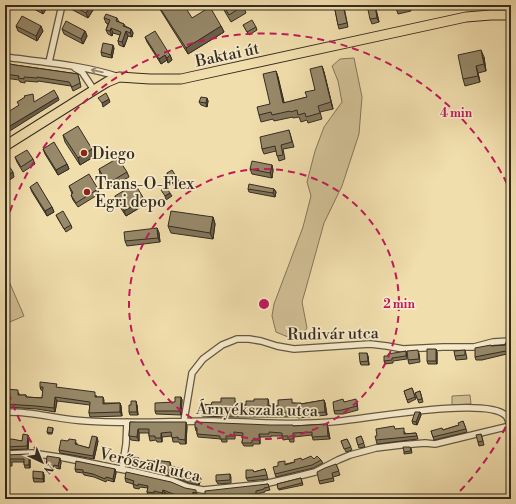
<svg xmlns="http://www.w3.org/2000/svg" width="516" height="504" font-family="'Libre Bodoni',serif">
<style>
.green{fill:#d1c095;stroke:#83765b}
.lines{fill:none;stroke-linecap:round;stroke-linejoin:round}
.minor-casing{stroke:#645844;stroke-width:8}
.primary-casing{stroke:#352c21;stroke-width:11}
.minor{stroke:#f6eaca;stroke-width:5.5}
.primary{stroke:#f1dead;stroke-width:9}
.wall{fill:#82765b;stroke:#352c21}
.shaded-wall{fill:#6a604a;stroke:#352c21}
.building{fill:#97896a;stroke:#352c21}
.oneway{stroke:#968b76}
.ring{fill:none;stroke:#c2185b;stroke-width:2;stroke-dasharray:7 5}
.poi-dot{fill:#8f2418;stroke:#f6eaca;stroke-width:1.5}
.labels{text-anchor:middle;stroke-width:3.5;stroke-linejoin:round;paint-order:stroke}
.street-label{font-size:16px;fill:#352c21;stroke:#f6eaca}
.poi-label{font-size:16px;fill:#352c21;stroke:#f6eaca;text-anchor:start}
.centre{fill:#c2185b;stroke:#f6eaca;stroke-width:2}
.ring-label{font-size:12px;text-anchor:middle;font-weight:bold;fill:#c2185b;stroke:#f6eaca;stroke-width:3.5;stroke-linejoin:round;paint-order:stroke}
</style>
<rect width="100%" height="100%" fill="#f1dead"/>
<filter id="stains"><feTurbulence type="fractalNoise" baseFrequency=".005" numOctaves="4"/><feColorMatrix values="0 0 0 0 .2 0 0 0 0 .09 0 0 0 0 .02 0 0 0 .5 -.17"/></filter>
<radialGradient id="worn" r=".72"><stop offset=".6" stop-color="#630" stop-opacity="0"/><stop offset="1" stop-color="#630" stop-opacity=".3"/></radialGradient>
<path class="green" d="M 354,58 L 362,97 L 359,134 L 342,186 L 324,223 L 306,288 L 302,302 L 307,328 L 300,337 L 288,337 L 276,332 L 272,316 L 274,304 L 303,227 L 311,196 L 307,182 L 315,151 L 324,127 L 342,102 L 338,81 L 332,66 L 340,59 Z
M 5,272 L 24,316 L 5,324 Z
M 470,395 L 471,404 L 452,405 L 452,396 Z"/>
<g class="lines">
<g class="minor-casing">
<path id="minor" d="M 5,57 C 43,62 82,65 119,77
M 49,62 L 62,5
M 75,68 L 82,72 L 94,90
M 5,412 C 12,412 19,412 26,413 C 46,415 66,420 86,421 C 129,424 171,421 214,421 C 256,422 299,426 341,421 C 370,418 485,397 505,415 C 508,417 509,423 510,426 L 435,444 L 425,443 L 401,445 L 376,448 L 350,455 L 338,460 L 315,472 L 295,477 L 264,484 L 203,490 L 188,487 L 173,481 L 135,472 L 65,458 L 32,453 L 5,454
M 184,421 L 192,373 L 203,359 L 222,345 L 237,339 L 249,339 L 261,341 L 277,346 L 294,349 L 370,344 L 387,346 L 403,349 L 443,347 L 474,347 L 493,342 L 511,341
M 122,469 L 126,444 L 127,422"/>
</g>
<g class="primary-casing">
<path id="primary" d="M 5,146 L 94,90 L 107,82 L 119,77 L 150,79 L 181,79 L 466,17 L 491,15 L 511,15"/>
</g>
<use href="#minor" class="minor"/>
<use href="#primary" class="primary"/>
</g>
<path class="wall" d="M 27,5 L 48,5 L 48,6 L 43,14 Z
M 68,5 L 91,5 L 93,10 L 88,18 L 69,8 Z
M 158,5 L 192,18 L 221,26 L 224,32 L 188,54 L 161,11 Z
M 221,5 L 243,5 L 246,13 L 231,22 Z
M 334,5 L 354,5 L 344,7 L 348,27 L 339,29 L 338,25 Z
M 375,5 L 379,22 L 372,24 L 370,19 Z
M 395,5 L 410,5 L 411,11 L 398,14 Z
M 429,5 L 445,5 L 430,8 Z
M 104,18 L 117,18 L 119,22 L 124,24 L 125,26 L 131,29 L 133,33 L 132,37 L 128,36 L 124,47 L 119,45 L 118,41 L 120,35 L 113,33 L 112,36 L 108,34 L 106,30 L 108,24 L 106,23 Z
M 243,25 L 256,27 L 257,30 L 249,35 Z
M 16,26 L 43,31 L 37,41 L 18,31 Z
M 62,29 L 85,31 L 87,36 L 83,44 L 64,34 Z
M 145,37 L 170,55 L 172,60 L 168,63 L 167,60 L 161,64 L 147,42 Z
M 114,48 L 112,58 L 102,56 L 101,52 Z
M 484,57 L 486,71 L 478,73 L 480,82 L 465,86 L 463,79 Z
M 5,63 L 15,65 L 78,74 L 81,87 L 73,91 L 71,86 L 38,81 L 38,82 L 25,81 L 25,83 L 20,82 L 19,80 L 5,78 Z
M 322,66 L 324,72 L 333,109 L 320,112 L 322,119 L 308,123 L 307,120 L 301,122 L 299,117 L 293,118 L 293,117 L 274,121 L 273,119 L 261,122 L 259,115 L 270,104 L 276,71 L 278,77 L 284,103 L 307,97 L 315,90 Z
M 207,98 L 208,101 L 207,107 L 201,105 L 199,102 Z
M 289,130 L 294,147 L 283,149 L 285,159 L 279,161 L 276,151 L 264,154 L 262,149 Z
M 63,135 L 95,156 L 80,165 L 65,142 Z
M 43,149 L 67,164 L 69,169 L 58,175 L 45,154 Z
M 15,157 L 33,159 L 35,164 L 23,172 L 17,162 Z
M 272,165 L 273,170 L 272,178 L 252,174 L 250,169 Z
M 99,169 L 127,172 L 129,177 L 109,188 L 100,174 Z
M 167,173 L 180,184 L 175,187 L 168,176 Z
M 69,186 L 98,189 L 99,194 L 78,207 L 73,200 L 71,195 L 72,194 Z
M 30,187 L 52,207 L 54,212 L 47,216 L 32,192 Z
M 248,189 L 274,189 L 276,192 L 275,197 L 249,192 Z
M 115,196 L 144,199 L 146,204 L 126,216 L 116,201 Z
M 56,215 L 71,225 L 72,228 L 66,232 L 58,219 Z
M 213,217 L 215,224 L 213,239 L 171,233 L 168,226 Z
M 157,228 L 159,233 L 160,242 L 127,246 L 125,241 Z
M 511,342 L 511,353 L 482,360 L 476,360 L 475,357 L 491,346 L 506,345 Z
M 465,350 L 466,354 L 467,359 L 456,360 L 455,356 Z
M 406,351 L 407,359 L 393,361 L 393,363 L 385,364 L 384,361 Z
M 437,352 L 437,364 L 428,364 L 427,361 Z
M 419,353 L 420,362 L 409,364 L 408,360 Z
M 368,356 L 369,365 L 361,365 L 360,362 Z
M 40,387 L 58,388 L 97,396 L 96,397 L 103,397 L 104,400 L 104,403 L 120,403 L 121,406 L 122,416 L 90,417 L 89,413 L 90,405 L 57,401 L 55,412 L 37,409 L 7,407 L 5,408 L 5,389 L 19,393 L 19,395 L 26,395 L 27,397 L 42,398 L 43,391 L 41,390 Z
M 412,388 L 416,399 L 408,403 L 404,391 Z
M 420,391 L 423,402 L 419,403 L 415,393 Z
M 181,397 L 182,400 L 181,415 L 156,414 L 155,411 L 175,402 Z
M 268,399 L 269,403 L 269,406 L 278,406 L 293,403 L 301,404 L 324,400 L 325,403 L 327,415 L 298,418 L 298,417 L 228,417 L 202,416 L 201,412 L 211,405 L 221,402 L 236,402 L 236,405 L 246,405 L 254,401 Z
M 344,402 L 357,402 L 358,410 L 343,414 L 335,414 L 334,411 Z
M 137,405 L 138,415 L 130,415 L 129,412 Z
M 420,412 L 421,415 L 417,425 L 413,424 L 412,421 Z
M 463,421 L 467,432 L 434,440 L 431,431 L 443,430 L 459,425 Z
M 130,422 L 187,426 L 186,444 L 180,444 L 179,442 L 173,442 L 172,436 L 162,437 L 162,442 L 157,442 L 156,440 L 150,441 L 149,436 L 149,433 L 139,433 L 139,441 L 131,440 L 129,436 Z
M 327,424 L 328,428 L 330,439 L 313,440 L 312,435 L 294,437 L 294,442 L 290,442 L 289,439 L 283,440 L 282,436 L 271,436 L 271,437 L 260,437 L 260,444 L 253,444 L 253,446 L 244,446 L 242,443 L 243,436 L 235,435 L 235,439 L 227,439 L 227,442 L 222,442 L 221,439 L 198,437 L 197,434 L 197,431 L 196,431 L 195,427 L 293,426 Z
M 53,428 L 53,430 L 52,434 L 48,434 L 47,432 Z
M 396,429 L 405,432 L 405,434 L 416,433 L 418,439 L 377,444 L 376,440 Z
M 481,434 L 484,445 L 479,446 L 478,442 Z
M 361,436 L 365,447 L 359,448 L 356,438 Z
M 29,438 L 28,449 L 5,450 L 5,440 L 22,441 Z
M 347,439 L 352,450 L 346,452 L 341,441 Z
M 68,441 L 77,443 L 77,445 L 89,448 L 98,441 L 94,459 L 60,453 L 59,450 Z
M 411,448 L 412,453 L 404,454 L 404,452 Z
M 5,455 L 30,457 L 30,468 L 25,468 L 24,462 L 12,462 L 12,466 L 5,466 Z
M 314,459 L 321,460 L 323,463 L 313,468 L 276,477 L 275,474 L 278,466 L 302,460 Z
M 140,460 L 147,461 L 170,462 L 171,466 L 185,470 L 185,472 L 199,476 L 201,479 L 199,485 L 189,483 L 174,477 L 133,467 L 132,464 Z
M 61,462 L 60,469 L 55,468 L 54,471 L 47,470 L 46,467 Z
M 336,464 L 340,475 L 333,477 L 334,481 L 320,484 L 319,481 Z
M 75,469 L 115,469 L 116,473 L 114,482 L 107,480 L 106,482 L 94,477 L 84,475 L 83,473 L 76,472 Z
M 265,469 L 268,479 L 248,481 L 246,478 L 253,470 L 254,472 Z
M 43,472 L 44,475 L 44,482 L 34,482 L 33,478 Z
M 230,474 L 231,477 L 231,483 L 218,484 L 216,481 Z
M 125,478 L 197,493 L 197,496 L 194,495 L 193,499 L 177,499 L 176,497 L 165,493 L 164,496 L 156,494 L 155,496 L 148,495 L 147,492 L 148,488 L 140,487 L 139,489 L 134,488 L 133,484 L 126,482 Z
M 301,478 L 303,485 L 279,490 L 277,484 Z
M 268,484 L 270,490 L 265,491 L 265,492 L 257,494 L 258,497 L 237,499 L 206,499 L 205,496 Z"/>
<path class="shaded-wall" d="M 44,5 L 48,5 L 48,6 L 43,14 L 41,9 Z
M 91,5 L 93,10 L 88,18 L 86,13 Z
M 375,5 L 379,22 L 377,18 Z
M 41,26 L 43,31 L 37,41 L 36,36 Z
M 221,26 L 224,32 L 188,54 L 186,48 Z
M 111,28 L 113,33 L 112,36 L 110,31 Z
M 131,29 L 133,33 L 132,37 L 130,33 Z
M 8,30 L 9,34 L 5,48 L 5,38 Z
M 85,31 L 87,36 L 83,44 L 81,39 Z
M 126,31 L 128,36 L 124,47 L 122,42 Z
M 113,45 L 114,48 L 112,58 L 111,55 Z
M 481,50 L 484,57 L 486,71 L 484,64 Z
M 165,55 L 167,60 L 161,64 L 159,59 Z
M 170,55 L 172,60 L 168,63 L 167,58 Z
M 322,66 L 324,72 L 333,109 L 331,102 Z
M 476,66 L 478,73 L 480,82 L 478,76 Z
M 276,71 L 278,77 L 286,110 L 283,103 Z
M 58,97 L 59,100 L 5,134 L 5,129 Z
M 207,98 L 208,101 L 207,107 L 206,103 Z
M 109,99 L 110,102 L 103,107 L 102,103 Z
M 92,149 L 95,156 L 80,165 L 78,158 Z
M 67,164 L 69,169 L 58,175 L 56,170 Z
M 272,165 L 273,170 L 272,178 L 270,173 Z
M 13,172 L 14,177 L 5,183 L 5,177 Z
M 179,181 L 180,184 L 175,187 L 174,184 Z
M 274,189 L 276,192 L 275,197 L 273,193 Z
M 170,193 L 172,196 L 166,200 L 165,196 Z
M 144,199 L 146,204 L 126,216 L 124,211 Z
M 52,207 L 54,212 L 47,216 L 45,211 Z
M 213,217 L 215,224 L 213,239 L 210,233 Z
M 157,228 L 159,233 L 160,242 L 158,238 Z
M 436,349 L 437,352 L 437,364 L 436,361 Z
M 367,353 L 368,356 L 369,365 L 368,361 Z
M 55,397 L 57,401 L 55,412 L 54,408 Z
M 181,397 L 182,400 L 181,415 L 180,411 Z
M 324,400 L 325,403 L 327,415 L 325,412 Z
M 136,401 L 137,405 L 138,415 L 137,412 Z
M 120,403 L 121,406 L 122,416 L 120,412 Z
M 420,412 L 421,415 L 417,425 L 416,422 Z
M 186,422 L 187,426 L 186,444 L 185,440 Z
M 327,424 L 328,428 L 330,439 L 328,436 Z
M 138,429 L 139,433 L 139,441 L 137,437 Z
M 161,433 L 162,437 L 162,442 L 161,438 Z
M 259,434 L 260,437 L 260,444 L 259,440 Z
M 28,435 L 29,438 L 28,449 L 27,446 Z
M 97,437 L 98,441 L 94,459 L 93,456 Z
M 29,454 L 30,457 L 30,468 L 29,465 Z
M 60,458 L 61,462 L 60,469 L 58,466 Z
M 115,469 L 116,473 L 114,482 L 113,479 Z
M 43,472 L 44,475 L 44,482 L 43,479 Z
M 199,476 L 201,479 L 199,485 L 198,482 Z
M 163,490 L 165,493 L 164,496 L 162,493 Z
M 193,492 L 194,495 L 193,499 L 192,499 Z"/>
<path class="building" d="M 34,5 L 44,5 L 41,9 Z
M 71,5 L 91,5 L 86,13 Z
M 158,5 L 184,5 L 192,18 L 210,7 L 221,26 L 186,48 Z
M 223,5 L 243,5 L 243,6 L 229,15 Z
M 334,5 L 343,5 L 347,23 L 338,25 Z
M 367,5 L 375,5 L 377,18 L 370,19 Z
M 395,5 L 409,5 L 409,6 L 396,9 Z
M 106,14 L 117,18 L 116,21 L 124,24 L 123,26 L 131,29 L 130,33 L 126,31 L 122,42 L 118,41 L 121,32 L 111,28 L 110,31 L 106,30 L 110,20 L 104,18 Z
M 22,16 L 41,26 L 36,36 L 16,26 Z
M 252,20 L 256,27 L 247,32 L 243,25 Z
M 66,21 L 85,31 L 81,39 L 62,29 Z
M 5,26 L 8,30 L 5,38 Z
M 155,31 L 170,55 L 167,58 L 165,55 L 159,59 L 145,37 Z
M 103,43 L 113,45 L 111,55 L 101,52 Z
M 481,50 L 484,64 L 476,66 L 478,76 L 463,79 L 458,55 Z
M 5,63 L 15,65 L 78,74 L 80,83 L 72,87 L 69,82 L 37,77 L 37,78 L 24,77 L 24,79 L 18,78 L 19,76 L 5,74 Z
M 322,66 L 331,102 L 318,106 L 320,113 L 306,117 L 305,113 L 298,115 L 297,110 L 291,112 L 290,111 L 272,115 L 271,112 L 259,115 L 257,107 L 270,104 L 263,74 L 276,71 L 283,103 L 307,97 L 305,92 L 315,90 L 310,69 Z
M 54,90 L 58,97 L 5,129 L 5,119 L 10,116 L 8,112 L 19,105 L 17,102 L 25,97 L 24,96 L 33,94 L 34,102 Z
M 106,93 L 109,99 L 102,103 L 98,98 Z
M 201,97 L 207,98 L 206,103 L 199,102 Z
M 78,126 L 92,149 L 78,158 L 63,135 Z
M 289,130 L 292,142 L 281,145 L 283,155 L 277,156 L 275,146 L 262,149 L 260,137 Z
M 54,142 L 67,164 L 56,170 L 43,149 Z
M 27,150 L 33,159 L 21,167 L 15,157 Z
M 118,158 L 127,172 L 107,184 L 99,169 Z
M 252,161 L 272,165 L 270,173 L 250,169 Z
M 7,163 L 13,172 L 5,177 L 5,164 Z
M 172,170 L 179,181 L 174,184 L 167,173 Z
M 89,174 L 98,189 L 76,203 L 71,195 L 73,193 L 69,186 Z
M 37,182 L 52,207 L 45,211 L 30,187 Z
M 135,184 L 144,199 L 124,211 L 115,196 Z
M 249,184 L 274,189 L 273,193 L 248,189 Z
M 166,187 L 170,193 L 165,196 L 161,190 Z
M 63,211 L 71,225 L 64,229 L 56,215 Z
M 171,211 L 213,217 L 210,233 L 168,226 Z
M 157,228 L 158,238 L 125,241 L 124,232 Z
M 511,342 L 511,350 L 480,356 L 475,357 L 475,348 L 491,345 L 491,346 L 506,345 L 505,343 Z
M 427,349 L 436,349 L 436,361 L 427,361 Z
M 418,350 L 419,359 L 408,360 L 407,351 Z
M 465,350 L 465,355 L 455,356 L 454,351 Z
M 406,351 L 406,356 L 392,358 L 392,360 L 384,361 L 384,356 L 388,356 L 388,354 Z
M 359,353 L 367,353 L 368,361 L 360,362 Z
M 40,382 L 57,384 L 56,387 L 95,392 L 95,397 L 103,397 L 103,404 L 120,403 L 120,412 L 89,413 L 90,402 L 55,397 L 54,408 L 36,406 L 5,404 L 5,389 L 18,390 L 18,395 L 26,395 L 26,397 L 42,398 L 43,387 L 40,387 Z
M 412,388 L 415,397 L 407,400 L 404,391 Z
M 420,391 L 422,399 L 418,400 L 415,393 Z
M 175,397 L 181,397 L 180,411 L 155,411 L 155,403 L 175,402 Z
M 221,398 L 235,398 L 235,405 L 246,405 L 246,401 L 254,401 L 254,399 L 268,399 L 268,406 L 278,406 L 278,400 L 292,399 L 292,403 L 301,403 L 301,404 L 324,400 L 325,412 L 297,414 L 297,413 L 227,413 L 201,412 L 201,404 L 211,405 L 212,402 L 221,402 Z
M 343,399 L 344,402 L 356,399 L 357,406 L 342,410 L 334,411 L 333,402 Z
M 131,401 L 136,401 L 137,412 L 129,412 L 129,405 L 131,405 Z
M 415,412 L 420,412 L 416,422 L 412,421 Z
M 463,421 L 466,429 L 433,437 L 431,431 L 442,428 L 443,430 L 459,425 L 458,423 Z
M 130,422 L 186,422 L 185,440 L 178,439 L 178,437 L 172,438 L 171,432 L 161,433 L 161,438 L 155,438 L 155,436 L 149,436 L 149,429 L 138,429 L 137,437 L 129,436 Z
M 195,422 L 270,425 L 293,425 L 293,426 L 327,424 L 328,436 L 312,437 L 312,432 L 293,433 L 293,439 L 288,439 L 288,436 L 282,436 L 282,433 L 269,432 L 269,434 L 259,434 L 259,440 L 252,440 L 252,443 L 242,443 L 243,433 L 234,432 L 234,436 L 226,436 L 226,439 L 220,439 L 220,436 L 197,434 L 197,428 L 195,427 Z
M 394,426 L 395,429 L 404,428 L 404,434 L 416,433 L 417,436 L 376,440 L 375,436 L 377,436 L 376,429 Z
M 48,427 L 53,428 L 52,433 L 47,432 Z
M 23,434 L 28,435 L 27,446 L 5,447 L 5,440 L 12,439 L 22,441 Z
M 481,434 L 483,441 L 478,442 L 476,435 Z
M 92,436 L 97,437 L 93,456 L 59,450 L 61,440 L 68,441 L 69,439 L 76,440 L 75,444 L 89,448 Z
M 361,436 L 364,443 L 358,445 L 356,438 Z
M 347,439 L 351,447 L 344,449 L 341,441 Z
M 403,447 L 410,447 L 411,451 L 404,452 Z
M 29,454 L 29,465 L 24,465 L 24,459 L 10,459 L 10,463 L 5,463 L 5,455 Z
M 47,456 L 60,458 L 58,466 L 54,465 L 53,468 L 46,467 Z
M 311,456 L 314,459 L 317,456 L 321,460 L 312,465 L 275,474 L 273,467 L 278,466 L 278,462 L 285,461 L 285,465 L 295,462 L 294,460 L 301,458 L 302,460 Z
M 133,457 L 139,458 L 139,460 L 147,461 L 147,460 L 155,462 L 155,460 L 170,462 L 170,466 L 185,470 L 184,472 L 199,476 L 198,482 L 188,480 L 173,474 L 132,464 Z
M 76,461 L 115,469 L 113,479 L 106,477 L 105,479 L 93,474 L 83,472 L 83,470 L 75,469 Z
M 336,464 L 339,471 L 332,473 L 333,478 L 319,481 L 317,472 L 325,468 Z
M 265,469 L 267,475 L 246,478 L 246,470 L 253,470 L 254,472 Z
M 33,471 L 43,472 L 43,479 L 33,478 Z
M 126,472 L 171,482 L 185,488 L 196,490 L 196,493 L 193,492 L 192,499 L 181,496 L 180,498 L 176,497 L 176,495 L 163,490 L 162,493 L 154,491 L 154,493 L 147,492 L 148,486 L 138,484 L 138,486 L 133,484 L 134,481 L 125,478 Z
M 230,474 L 230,480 L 216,481 L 216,475 Z
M 301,478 L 302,483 L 278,489 L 277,484 Z
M 268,484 L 269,487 L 264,488 L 264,489 L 256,491 L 256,494 L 236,495 L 236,499 L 232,499 L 232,495 L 205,496 L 205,491 Z"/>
<defs><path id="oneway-shaft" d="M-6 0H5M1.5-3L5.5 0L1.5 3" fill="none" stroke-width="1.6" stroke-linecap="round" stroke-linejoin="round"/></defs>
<use class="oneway" href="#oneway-shaft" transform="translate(97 71) rotate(-167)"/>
<g class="ring">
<circle cx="264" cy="304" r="135"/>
<path d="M511 416A271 271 0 0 1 452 499M76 499A271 271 0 0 1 6 385M6 223A271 271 0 0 1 511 192"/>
</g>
<g class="poi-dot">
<circle cx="84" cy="153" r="4"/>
<circle cx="87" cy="192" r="4"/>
</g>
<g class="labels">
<g class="street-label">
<text transform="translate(227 54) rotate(-12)" y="6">Baktai út</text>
<text transform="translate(333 333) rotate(-1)" y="6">Rudivár utca</text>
<text transform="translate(257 409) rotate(1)" y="6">Árnyékszala utca</text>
<text transform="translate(150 464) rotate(13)" y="6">Verőszala utca</text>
</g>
<g class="poi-label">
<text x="92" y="159">Diego</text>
<text x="95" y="189">Trans-O-Flex<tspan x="95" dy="18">Egri depo</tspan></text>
</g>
</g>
<circle cx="264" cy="304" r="6" class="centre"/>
<g class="ring-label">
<text x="456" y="117">4 min</text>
<text x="399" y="308">2 min</text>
</g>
<rect width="516" height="504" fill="none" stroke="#f1dead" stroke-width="20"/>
<rect x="6" y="6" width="504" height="492" fill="none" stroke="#352c21" stroke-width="2"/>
<rect x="10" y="10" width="496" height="484" fill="none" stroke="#352c21"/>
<g transform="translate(42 462) rotate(136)" stroke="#f6eaca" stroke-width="3" paint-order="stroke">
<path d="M0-3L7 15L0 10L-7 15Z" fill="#352c21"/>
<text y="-6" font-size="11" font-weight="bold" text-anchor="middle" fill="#352c21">N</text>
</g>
<rect width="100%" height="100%" filter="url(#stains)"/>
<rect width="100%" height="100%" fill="url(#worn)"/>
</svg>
